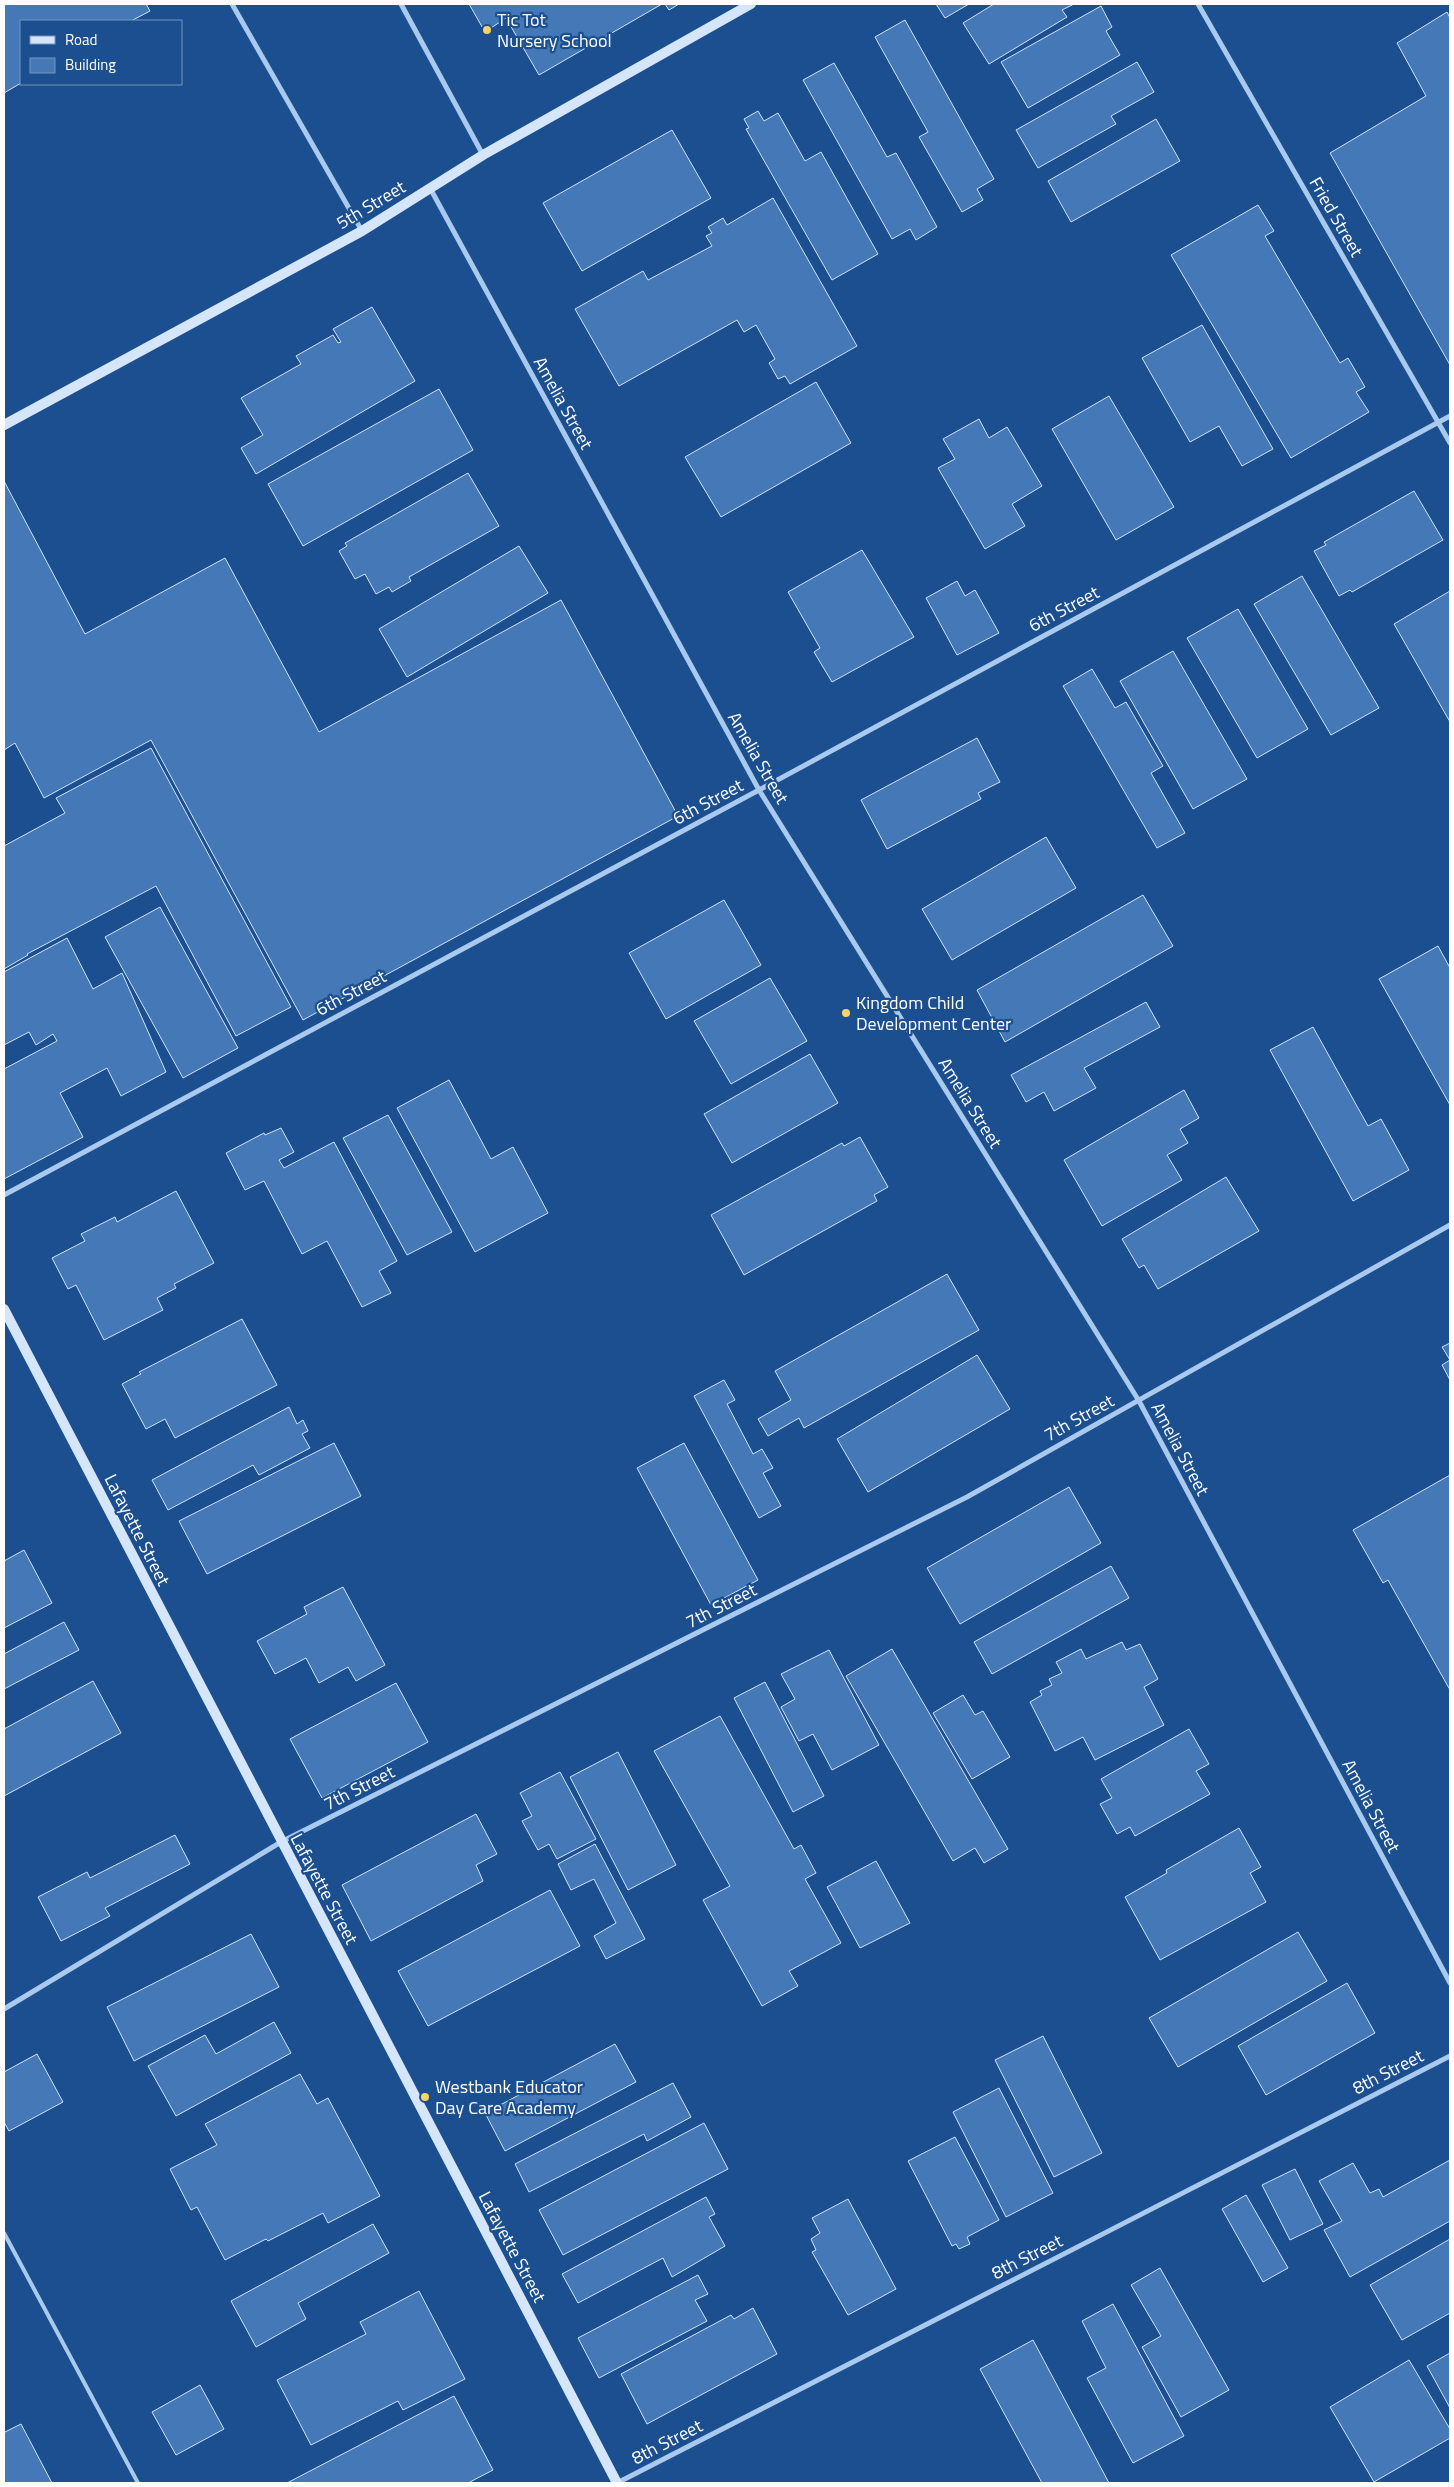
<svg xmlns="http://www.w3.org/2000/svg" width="1454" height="2487" font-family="'Titillium Web',sans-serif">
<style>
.building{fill:#4478b7;stroke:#cfe3fa}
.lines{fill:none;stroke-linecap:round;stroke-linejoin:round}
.service{stroke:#a9c9ee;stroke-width:4}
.minor{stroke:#a9c9ee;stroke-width:5}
.secondary{stroke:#d6e6fa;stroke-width:10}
.poi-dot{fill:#ffd166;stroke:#1b4f8f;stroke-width:2}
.labels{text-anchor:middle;stroke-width:4.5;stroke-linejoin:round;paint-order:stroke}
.poi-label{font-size:18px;fill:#fff;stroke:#1b4f8f;text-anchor:start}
.street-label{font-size:18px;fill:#fff;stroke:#1b4f8f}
</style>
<rect width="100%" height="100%" fill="#1b4f8f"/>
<path class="building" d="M 4,4 L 146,4 L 150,11 L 131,21 L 21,21 L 21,83 L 4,93 Z
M 469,4 L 662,4 L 539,75 L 506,18 L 485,32 Z
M 665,4 L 679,4 L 669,10 Z
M 936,4 L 969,4 L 945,18 Z
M 994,4 L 1074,4 L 1062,10 L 1067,17 L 989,64 L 963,23 Z
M 1101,6 L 1112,27 L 1106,31 L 1120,55 L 1028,108 L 1001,62 Z
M 1447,12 L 1450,18 L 1450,365 L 1330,153 L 1426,96 L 1397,43 Z
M 905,20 L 994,179 L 977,189 L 983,200 L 962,212 L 919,137 L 928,132 L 875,37 Z
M 1137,62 L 1154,92 L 1111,116 L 1116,124 L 1038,168 L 1016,130 Z
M 834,63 L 887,157 L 896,153 L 937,227 L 916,240 L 910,229 L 892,239 L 803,80 Z
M 758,111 L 764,121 L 778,113 L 805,161 L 821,152 L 878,254 L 832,280 L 746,129 L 749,128 L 744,119 Z
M 1156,119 L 1180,161 L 1071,222 L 1048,181 Z
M 672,130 L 711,198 L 582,271 L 543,203 Z
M 773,198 L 857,346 L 790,384 L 785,376 L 778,379 L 769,363 L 775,359 L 756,325 L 744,332 L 737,320 L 619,386 L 575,309 L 643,271 L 648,280 L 712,246 L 706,236 L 712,233 L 708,227 L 723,218 L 727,225 Z
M 1258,205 L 1274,231 L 1265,236 L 1340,363 L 1348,358 L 1365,387 L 1356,392 L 1369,412 L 1291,458 L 1171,255 Z
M 372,307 L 415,381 L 256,474 L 241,448 L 263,435 L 241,398 L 301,364 L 296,356 L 333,335 L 338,343 L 341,342 L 333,329 Z
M 1202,325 L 1273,449 L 1242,466 L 1219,426 L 1190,442 L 1142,358 Z
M 816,382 L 851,443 L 721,517 L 685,457 Z
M 439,389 L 473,450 L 303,546 L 268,484 Z
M 1109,396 L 1174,507 L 1116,540 L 1052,429 Z
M 979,419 L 989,438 L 1007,427 L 1042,486 L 1012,504 L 1025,526 L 985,549 L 938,468 L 955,459 L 943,439 Z
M 468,473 L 499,526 L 409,577 L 411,581 L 392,592 L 389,587 L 376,594 L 365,574 L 355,579 L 339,551 L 347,546 L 345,543 Z
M 4,481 L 85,634 L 225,558 L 319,732 L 561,600 L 678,816 L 303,1020 L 151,740 L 44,798 L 15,743 L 4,750 Z
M 1414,491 L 1443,540 L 1352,592 L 1350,590 L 1339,596 L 1314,551 L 1326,545 L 1324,542 Z
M 519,546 L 548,593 L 407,677 L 379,629 Z
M 862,550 L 914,637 L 832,682 L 814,652 L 820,648 L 788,592 Z
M 1302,576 L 1379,708 L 1331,735 L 1254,604 Z
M 957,581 L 965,596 L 975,590 L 999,633 L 957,655 L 926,598 Z
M 1450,591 L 1450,722 L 1394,624 Z
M 1238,609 L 1308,729 L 1257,758 L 1187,638 Z
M 1173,651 L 1247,779 L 1193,809 L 1120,681 Z
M 1092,669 L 1115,708 L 1126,702 L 1163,766 L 1151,773 L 1185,833 L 1157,848 L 1063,686 Z
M 977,738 L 1000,782 L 978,793 L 981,799 L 887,849 L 861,800 Z
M 151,748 L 291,1007 L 236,1036 L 156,886 L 27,954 L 28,955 L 4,969 L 4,846 L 65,813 L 56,798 Z
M 1046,837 L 1076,888 L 952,960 L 922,909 Z
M 1143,895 L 1173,946 L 1005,1042 L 977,990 Z
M 724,900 L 761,965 L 666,1019 L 629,953 Z
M 160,907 L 238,1048 L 183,1078 L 105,937 Z
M 67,938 L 93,989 L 122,973 L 166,1072 L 121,1096 L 107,1068 L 60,1093 L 83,1137 L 4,1179 L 4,1069 L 57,1041 L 53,1034 L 36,1045 L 29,1032 L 4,1045 L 4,972 Z
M 1438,946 L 1450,968 L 1450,1105 L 1379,979 Z
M 770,978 L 807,1041 L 731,1084 L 694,1021 Z
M 1146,1002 L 1160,1027 L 1084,1068 L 1096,1088 L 1054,1111 L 1044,1092 L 1026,1102 L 1011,1075 Z
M 1313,1027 L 1368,1126 L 1381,1119 L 1409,1170 L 1353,1201 L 1270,1050 Z
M 810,1054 L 838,1103 L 732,1163 L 704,1114 Z
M 449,1080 L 491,1159 L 513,1147 L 548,1213 L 475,1252 L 397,1108 Z
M 1184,1090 L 1199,1118 L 1180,1129 L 1188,1143 L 1167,1155 L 1182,1180 L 1102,1226 L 1064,1160 Z
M 388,1115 L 452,1232 L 407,1255 L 343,1138 Z
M 281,1128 L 294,1152 L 279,1160 L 284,1168 L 334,1142 L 397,1261 L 379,1271 L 391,1293 L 362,1307 L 327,1241 L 302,1254 L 264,1181 L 245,1190 L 226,1153 L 264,1133 L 265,1135 Z
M 860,1137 L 888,1187 L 874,1195 L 877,1201 L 744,1275 L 711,1215 L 842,1143 L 844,1146 Z
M 1226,1177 L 1259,1231 L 1158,1289 L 1144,1265 L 1139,1268 L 1122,1239 Z
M 176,1191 L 214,1263 L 174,1284 L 176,1288 L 157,1298 L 163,1310 L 104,1340 L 76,1285 L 68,1289 L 52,1258 L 85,1241 L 81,1234 L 115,1217 L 117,1222 Z
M 947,1274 L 979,1330 L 804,1428 L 799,1418 L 768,1436 L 758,1419 L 791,1400 L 775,1371 Z
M 242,1319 L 277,1385 L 175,1438 L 165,1419 L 146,1429 L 122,1384 L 141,1374 L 139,1372 Z
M 1450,1343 L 1450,1380 L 1442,1365 L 1450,1360 L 1442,1347 Z
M 977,1355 L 1010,1409 L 868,1492 L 837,1439 Z
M 724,1380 L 735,1400 L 727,1404 L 753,1454 L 762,1449 L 773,1468 L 763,1473 L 781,1506 L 759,1518 L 694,1396 Z
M 289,1407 L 297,1424 L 303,1420 L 308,1431 L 302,1434 L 310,1448 L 259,1475 L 253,1465 L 168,1510 L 152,1480 Z
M 334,1443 L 361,1496 L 207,1574 L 179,1521 Z
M 684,1443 L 758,1580 L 711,1605 L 637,1468 Z
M 1450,1475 L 1450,1690 L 1388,1580 L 1383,1583 L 1353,1530 Z
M 1069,1487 L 1101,1543 L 960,1624 L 927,1568 Z
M 24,1550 L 52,1603 L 4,1628 L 4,1561 Z
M 1111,1566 L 1129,1598 L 992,1674 L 974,1642 Z
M 343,1587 L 385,1665 L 356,1681 L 348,1667 L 319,1683 L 306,1658 L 275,1674 L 257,1641 L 307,1614 L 304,1607 Z
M 64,1622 L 79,1650 L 4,1689 L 4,1654 Z
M 1122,1642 L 1126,1650 L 1140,1644 L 1158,1679 L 1144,1687 L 1164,1725 L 1095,1760 L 1083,1737 L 1055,1751 L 1030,1702 L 1042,1695 L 1040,1691 L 1052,1685 L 1049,1679 L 1062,1673 L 1056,1662 L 1081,1649 L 1086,1659 Z
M 892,1649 L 1008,1849 L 984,1863 L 975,1848 L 953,1861 L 846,1676 Z
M 829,1650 L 879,1745 L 832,1770 L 813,1734 L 799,1741 L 781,1707 L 795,1699 L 781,1674 Z
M 93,1681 L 121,1733 L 4,1796 L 4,1729 Z
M 765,1682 L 824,1796 L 793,1812 L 734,1698 Z
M 396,1683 L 428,1742 L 322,1798 L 290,1739 Z
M 963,1695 L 975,1715 L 983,1711 L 1010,1757 L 972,1779 L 933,1713 Z
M 720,1716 L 794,1849 L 801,1845 L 816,1873 L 805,1879 L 841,1943 L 789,1971 L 798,1986 L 762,2006 L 703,1900 L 730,1886 L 654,1751 Z
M 1189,1729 L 1209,1764 L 1196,1771 L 1210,1794 L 1135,1836 L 1130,1827 L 1117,1834 L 1100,1804 L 1112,1798 L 1101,1779 Z
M 618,1752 L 676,1865 L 628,1890 L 570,1777 Z
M 560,1772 L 596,1839 L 557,1859 L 549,1844 L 538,1850 L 522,1821 L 532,1816 L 520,1793 Z
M 476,1814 L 497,1854 L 476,1865 L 483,1881 L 371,1941 L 342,1885 Z
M 1239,1828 L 1261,1867 L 1250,1873 L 1266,1902 L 1160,1960 L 1125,1897 L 1167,1873 L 1166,1870 Z
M 175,1835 L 190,1864 L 105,1908 L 110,1916 L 61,1941 L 38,1897 L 87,1872 L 90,1878 Z
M 595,1844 L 645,1939 L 606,1959 L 594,1936 L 616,1923 L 594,1879 L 571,1890 L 558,1864 Z
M 876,1861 L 910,1923 L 860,1948 L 827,1887 Z
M 550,1890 L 580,1946 L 428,2026 L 398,1971 Z
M 1298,1932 L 1327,1981 L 1178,2067 L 1149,2018 Z
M 251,1934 L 279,1987 L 134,2061 L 107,2007 Z
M 1347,1983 L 1375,2033 L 1266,2095 L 1238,2046 Z
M 274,2022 L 291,2053 L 176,2116 L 148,2066 L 205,2035 L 216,2054 Z
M 1043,2036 L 1102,2153 L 1054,2177 L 995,2060 Z
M 615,2044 L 636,2082 L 505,2151 L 485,2113 Z
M 37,2054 L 63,2102 L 9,2131 L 4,2122 L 4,2072 Z
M 300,2074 L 317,2104 L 328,2098 L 380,2196 L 328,2223 L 323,2213 L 268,2241 L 266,2239 L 225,2260 L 197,2207 L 191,2210 L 170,2169 L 217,2145 L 205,2124 Z
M 673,2083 L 691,2117 L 647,2141 L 644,2134 L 529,2192 L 515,2164 Z
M 999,2088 L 1053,2193 L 1006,2217 L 953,2112 Z
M 704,2123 L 728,2169 L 563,2255 L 539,2210 Z
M 955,2137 L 999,2220 L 967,2237 L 970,2244 L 959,2249 L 956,2244 L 952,2246 L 908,2161 Z
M 1450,2160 L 1450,2221 L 1350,2277 L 1324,2230 L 1342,2221 L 1319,2181 L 1353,2163 L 1370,2193 L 1379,2189 L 1383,2197 Z
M 1295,2169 L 1323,2224 L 1290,2240 L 1262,2185 Z
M 1246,2195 L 1288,2268 L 1263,2282 L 1222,2209 Z
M 706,2197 L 715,2214 L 709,2217 L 725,2246 L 672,2277 L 663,2258 L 578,2303 L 562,2274 Z
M 848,2199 L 896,2289 L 848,2315 L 812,2252 L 816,2250 L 811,2239 L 820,2233 L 812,2218 Z
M 373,2224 L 389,2253 L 298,2303 L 306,2319 L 256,2347 L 231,2301 Z
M 1450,2239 L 1450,2313 L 1402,2340 L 1370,2285 Z
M 1160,2268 L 1229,2390 L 1181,2417 L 1142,2347 L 1161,2336 L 1131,2285 Z
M 698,2275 L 708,2294 L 695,2300 L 707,2321 L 599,2378 L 578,2338 Z
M 419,2291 L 465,2379 L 403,2410 L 398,2401 L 311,2445 L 277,2380 L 366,2334 L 360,2322 Z
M 1113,2304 L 1184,2436 L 1133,2463 L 1087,2378 L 1106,2368 L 1082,2321 Z
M 753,2308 L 777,2354 L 647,2424 L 621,2374 L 731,2315 L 734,2319 Z
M 1033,2340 L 1109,2483 L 1042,2483 L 980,2369 Z
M 1450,2353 L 1450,2408 L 1427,2366 Z
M 1409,2360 L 1450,2429 L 1450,2438 L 1374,2482 L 1330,2407 Z
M 200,2385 L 224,2429 L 176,2455 L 152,2412 Z
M 454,2396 L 493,2470 L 468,2483 L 287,2483 Z
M 21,2424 L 52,2483 L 4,2483 L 4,2430 L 5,2432 Z"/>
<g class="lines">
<path class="service" d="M 4,2233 L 138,2483"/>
<path class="minor" d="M 232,4 L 362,231
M 401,4 L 483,155
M 1198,4 L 1450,443
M 430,188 L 759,790 L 1139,1401 L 1450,1983
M 4,1195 L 759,790 L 1450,416
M 4,2009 L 281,1842 L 967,1497 L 1450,1225
M 617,2483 L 1450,2056"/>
<path class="secondary" d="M 4,425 L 362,231 L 483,155 L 751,4
M 4,1309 L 617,2483"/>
</g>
<g class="poi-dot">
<circle cx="487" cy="30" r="5"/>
<circle cx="846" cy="1013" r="5"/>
<circle cx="425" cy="2097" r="5"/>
</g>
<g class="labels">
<g class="poi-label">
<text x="497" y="26">Tic Tot<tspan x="497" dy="21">Nursery School</tspan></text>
<text x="856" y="1009">Kingdom Child<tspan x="856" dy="21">Development Center</tspan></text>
<text x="435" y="2093">Westbank Educator<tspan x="435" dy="21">Day Care Academy</tspan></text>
</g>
<g class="street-label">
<text transform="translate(371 205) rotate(-31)" y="6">5th Street</text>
<text transform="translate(1336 217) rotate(60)" y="6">Fried Street</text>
<text transform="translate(563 403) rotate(61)" y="6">Amelia Street</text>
<text transform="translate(1064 609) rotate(-28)" y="6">6th Street</text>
<text transform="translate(758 758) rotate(60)" y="6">Amelia Street</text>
<text transform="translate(708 802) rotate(-28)" y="6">6th Street</text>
<text transform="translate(351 993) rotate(-28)" y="6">6th Street</text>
<text transform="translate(970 1103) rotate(58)" y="6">Amelia Street</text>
<text transform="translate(1079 1418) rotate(-29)" y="6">7th Street</text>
<text transform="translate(1180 1449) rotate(62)" y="6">Amelia Street</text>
<text transform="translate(137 1530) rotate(63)" y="6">Lafayette Street</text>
<text transform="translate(721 1606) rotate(-27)" y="6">7th Street</text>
<text transform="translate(359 1788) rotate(-27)" y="6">7th Street</text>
<text transform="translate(1371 1806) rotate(62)" y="6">Amelia Street</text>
<text transform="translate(324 1889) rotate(62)" y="6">Lafayette Street</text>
<text transform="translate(1388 2072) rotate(-27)" y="6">8th Street</text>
<text transform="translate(512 2247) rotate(62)" y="6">Lafayette Street</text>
<text transform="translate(1027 2257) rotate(-27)" y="6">8th Street</text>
<text transform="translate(667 2442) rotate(-27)" y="6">8th Street</text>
</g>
</g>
<rect width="1454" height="2487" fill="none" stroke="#ffffff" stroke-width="10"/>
<rect x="20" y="20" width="162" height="65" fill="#1b4f8f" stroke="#7695bc"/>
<rect x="30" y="36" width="25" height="8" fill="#d6e6fa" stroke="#7695bc"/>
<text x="65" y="45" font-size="15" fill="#ffffff">Road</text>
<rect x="30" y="58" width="25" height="15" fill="#4478b7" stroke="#7695bc"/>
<text x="65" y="70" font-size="15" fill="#ffffff">Building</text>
</svg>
